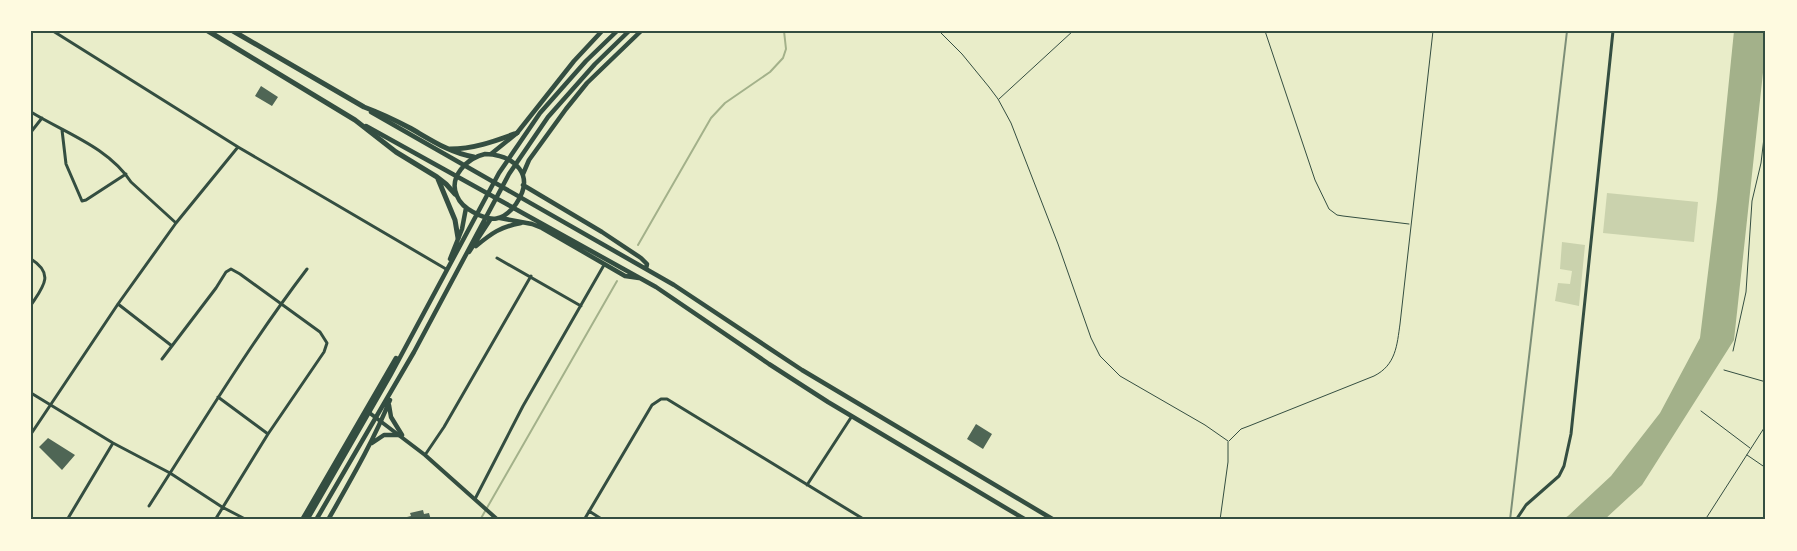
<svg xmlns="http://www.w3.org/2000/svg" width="1797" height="551" font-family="Mulish,sans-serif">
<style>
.green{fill:#cad2ad}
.water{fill:#a3b18a}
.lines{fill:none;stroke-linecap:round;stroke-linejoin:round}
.stream{stroke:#a3b18a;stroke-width:2}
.building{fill:#4f6655}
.service{stroke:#344e41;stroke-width:1}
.minor{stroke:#344e41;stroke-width:3}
.tertiary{stroke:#344e41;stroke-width:4}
.primary{stroke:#344e41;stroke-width:4.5}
.trunk{stroke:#344e41;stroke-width:5}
.rail{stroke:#7c8e77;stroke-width:2}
.neatline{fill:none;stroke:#344e41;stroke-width:2}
</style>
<rect width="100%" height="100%" fill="#e9edc9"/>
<path class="green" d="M 1607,193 L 1698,202 L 1694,242 L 1603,233 Z
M 1562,242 L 1585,245 L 1579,306 L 1555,301 L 1558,283 L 1570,284 L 1572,271 L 1560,269 Z"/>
<path class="water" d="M 1734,31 L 1766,31 L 1766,45 L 1734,340 L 1642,485 L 1604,520 L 1561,520 L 1568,516 L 1611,476 L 1660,413 L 1700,338 L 1717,199 Z"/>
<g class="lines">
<path class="stream" d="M 638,245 L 711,118 L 725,103 L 770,72 L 783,58 L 786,49 L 784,31
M 480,520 L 617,281"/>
</g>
<path class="building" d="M 261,86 L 278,97 L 272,106 L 255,96 Z
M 976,424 L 992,434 L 983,449 L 967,439 Z
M 48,438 L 75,455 L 62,470 L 39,447 Z
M 423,510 L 424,514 L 429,513 L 431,520 L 408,520 L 407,517 L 411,516 L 410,513 Z"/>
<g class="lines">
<path class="service" d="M 939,31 L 962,54 L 989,87 L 998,99 L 1011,123 L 1058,244 L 1091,338 L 1100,356 L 1120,376 L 1205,425 L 1228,441
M 1265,31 L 1315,180 L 1329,209 L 1337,215 L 1343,216 L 1409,224
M 999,99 L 1073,31
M 1733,351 L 1746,292 L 1752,201 L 1761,163 L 1766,121
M 1724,370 L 1766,382
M 1701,411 L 1750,448
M 1229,441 L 1241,429 L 1249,426 L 1374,376 C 1396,365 1397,345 1400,324 L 1433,31
M 1747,455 L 1766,468
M 1220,520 L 1228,462 L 1228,442
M 1705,520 L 1766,425"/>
<path class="minor" d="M 53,31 L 238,147 L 446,269
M 31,112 C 65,133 108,147 131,182 L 176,223
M 62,130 L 66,164 L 82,201 L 86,200 L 126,174
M 31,132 L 42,118
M 497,258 L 581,306
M 31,259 C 55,274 43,287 31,305
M 118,304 L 172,346
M 162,359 L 216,288 L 226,272 L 231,269 L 240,274 L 320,332 L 327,343 L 324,352 L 268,434 L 215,520
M 31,393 L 113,443 L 170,473 L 222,507 L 247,520
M 218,397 L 268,434
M 31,434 L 118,304 L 176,223 L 238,147
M 425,455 L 444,427 L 531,276
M 807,485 L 852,416
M 475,499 L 523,406 L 604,265
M 149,506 C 200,427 249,345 307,269
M 589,511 L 603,520
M 67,520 L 113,443
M 584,520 L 652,405 L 661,399 L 667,399 L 865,520
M 1516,520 L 1526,505 L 1559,476 L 1564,466 L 1571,434 L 1613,31"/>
<path class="tertiary" d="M 367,411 L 425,455 L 498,520"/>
<path class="primary" d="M 371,112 L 674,285 L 802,370 L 1054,520
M 366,126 L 656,287 L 769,364 L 828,402 L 1026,520
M 485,154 C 515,155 536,175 516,204 C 503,222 491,222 473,212 C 466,208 460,204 457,196 C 448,177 467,158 485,154 Z
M 491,154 L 517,133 L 574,61 L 602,31
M 523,174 L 529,160 L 566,109 L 587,83 L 641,31
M 523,185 L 602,232 L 641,258 L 647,264 L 646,269
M 500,218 L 532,224 L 542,228 L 625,276 L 639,278
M 476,246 C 492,233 500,227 521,223
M 469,252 L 490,220
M 450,259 L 462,229 L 466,208
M 389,405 L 391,417 L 402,435
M 372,443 L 384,435 L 402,435
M 302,520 L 396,358
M 307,520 L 390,376 L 499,173 L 540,113 L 586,61 L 617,31
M 316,520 L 414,352 L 509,174 L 548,117 L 595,64 L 629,31
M 328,520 C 350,481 373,442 390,400"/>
<path class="trunk" d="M 208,31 L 355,120 L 396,152 L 437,177 L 446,184 L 455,194
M 233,31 L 364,107 C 380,113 395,120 410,128 C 431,140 450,153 474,157
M 450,149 C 474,149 495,141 517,133
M 438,179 L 455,220 L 458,238"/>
<path class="rail" d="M 1510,520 L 1567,31"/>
</g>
<rect width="1797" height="551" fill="none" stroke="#fefae0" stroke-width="65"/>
<rect x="32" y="32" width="1732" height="486" class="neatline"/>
</svg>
